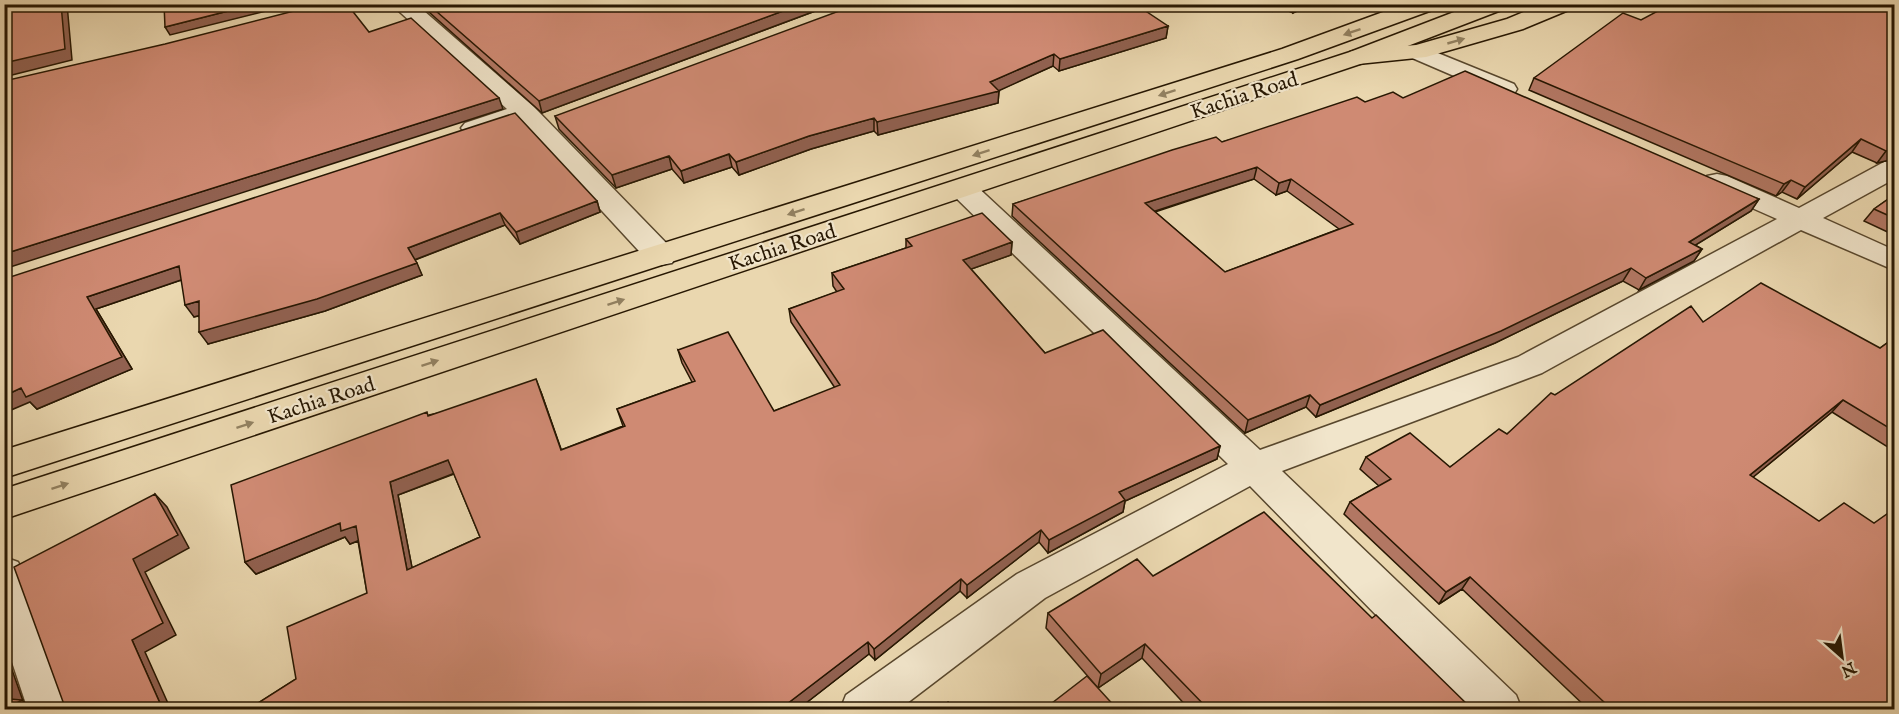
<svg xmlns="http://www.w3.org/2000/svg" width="1899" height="714" font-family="'IM FELL English',serif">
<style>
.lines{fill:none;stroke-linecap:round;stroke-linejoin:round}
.minor-casing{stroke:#58472d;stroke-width:3}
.major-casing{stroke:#271702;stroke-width:3}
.highway-casing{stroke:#271702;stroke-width:3}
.minor{fill:#f1e5cb;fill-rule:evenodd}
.major{fill:#ead7af;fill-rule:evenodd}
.highway{fill:#ead7af;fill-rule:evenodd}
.wall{fill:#b27763;stroke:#271702;stroke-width:1.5;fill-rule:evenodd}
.shaded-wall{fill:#916150;stroke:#271702;stroke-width:1.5}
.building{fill:#cf8a73;stroke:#271702;stroke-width:1.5;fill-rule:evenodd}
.oneway{fill:#928161}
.labels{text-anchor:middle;stroke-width:4.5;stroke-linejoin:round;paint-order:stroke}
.street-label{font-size:21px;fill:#271702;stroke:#f1e5cb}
</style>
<rect width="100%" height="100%" fill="#ead7af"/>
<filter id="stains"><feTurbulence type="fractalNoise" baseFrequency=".00333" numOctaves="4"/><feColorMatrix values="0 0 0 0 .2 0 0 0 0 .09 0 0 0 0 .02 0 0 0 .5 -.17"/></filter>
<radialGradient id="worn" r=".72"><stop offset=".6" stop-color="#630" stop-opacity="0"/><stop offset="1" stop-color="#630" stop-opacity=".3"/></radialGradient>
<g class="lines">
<g class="minor-casing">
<path id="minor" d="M 391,4 L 416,4 L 534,107 L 672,249 L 676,256 L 672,263 L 661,265 L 650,263 L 520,122 L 474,136 L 465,133 L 461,128 L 465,123 L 507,109 Z
M 1418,45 L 1514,84 L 1517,89 L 1514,94 L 1505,96 L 1496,94 L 1410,57 L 1406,52 L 1410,47 Z
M 1894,160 L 1894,179 L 1823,218 L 1894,250 L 1894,270 L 1801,230 L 1542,373 L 1282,471 L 1516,695 L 1522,710 L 1469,710 L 1250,486 L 1045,598 L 898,710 L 840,710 L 846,695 L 1017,574 L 1228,464 L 952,194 L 948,188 L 952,182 L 962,180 L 972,182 L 1260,450 L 1518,357 L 1777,219 L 1707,188 L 1703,182 L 1707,176 L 1717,174 L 1727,176 L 1799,208 L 1884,162 Z
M 4,557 L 18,562 L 24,574 L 72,710 L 28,710 L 4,638 Z"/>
</g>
<g class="major-casing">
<path id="major" d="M 1543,4 L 1574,4 L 1571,9 L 1523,29 L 1426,57 L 1358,64 L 1350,62 L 1346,57 L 1350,52 L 1358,50 L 1416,45 L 1507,19 Z"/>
</g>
<g class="highway-casing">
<path id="highway" d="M 1405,4 L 1438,4 L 1435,9 L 1298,59 L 4,478 L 4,450 L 1282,49 Z
M 1475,4 L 1507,4 L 1504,9 L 1366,62 L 4,519 L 4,489 L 1350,52 Z"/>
</g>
<use href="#minor" class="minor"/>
<use href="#major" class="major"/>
<use href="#highway" class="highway"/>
</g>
<path class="wall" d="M 420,4 L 834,4 L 542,113 Z
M 1258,4 L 1312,4 L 1293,13 L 1281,8 L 1273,11 Z
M 1894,4 L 1894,159 L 1877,163 L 1852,152 L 1797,199 L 1782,192 L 1776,196 L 1529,90 L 1534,78 L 1641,20 Z
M 1168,26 L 1166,38 L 1059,71 L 1053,66 L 999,90 L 998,103 L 878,135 L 874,131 L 811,149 L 739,175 L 732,167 L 684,183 L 672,169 L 616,188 L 559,129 L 555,116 Z
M 1403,98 L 1759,199 L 1751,211 L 1695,245 L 1702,249 L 1694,261 L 1639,290 L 1623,281 L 1495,343 L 1316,417 L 1306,407 L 1245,433 L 1012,216 L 1013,204 L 1222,142 L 1365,102 ZM 1254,179 L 1276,195 L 1287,191 L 1339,229 L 1225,272 L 1155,212 Z
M 1894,195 L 1894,235 L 1864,221 L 1874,209 Z
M 597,201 L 600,212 L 520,244 L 505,225 L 415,260 L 422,275 L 325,311 L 208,344 L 199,316 L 194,317 L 181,280 L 96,309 L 132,369 L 37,409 L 30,402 L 4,279 Z
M 906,239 L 1012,242 L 1011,255 L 971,269 L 1045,353 L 1220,446 L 1217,459 L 1125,501 L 1123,512 L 1048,553 L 1039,542 L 967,598 L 960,591 L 875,660 L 869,654 L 797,710 L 247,710 L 296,679 L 367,593 L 358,541 L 350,544 L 345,537 L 256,574 L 245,562 L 429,415 L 541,392 L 561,450 L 623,426 L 617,409 L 692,382 L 682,363 L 678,350 L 774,411 L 835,388 L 791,322 L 789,309 L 837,292 L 833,286 L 832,273 L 906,248 ZM 454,474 L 480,537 L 412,568 L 398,495 Z
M 1703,322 L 1880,348 L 1894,338 L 1894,451 L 1832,412 L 1753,477 L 1894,710 L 1589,710 L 1462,589 L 1439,604 L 1344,514 L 1350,502 L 1379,486 L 1360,469 L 1366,457 L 1450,467 L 1507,434 L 1555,395 Z
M 1153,576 L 1372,618 L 1473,710 L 1190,710 L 1142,658 L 1098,688 L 1046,628 L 1048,613 Z"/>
<path class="shaded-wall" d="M 61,4 L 67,4 L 72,60 L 4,77 L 4,63 Z
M 256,4 L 294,4 L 170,35 L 165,27 Z
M 802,4 L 834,4 L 542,113 L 539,101 Z
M 1276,4 L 1282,4 L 1281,8 L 1273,11 L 1274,5 Z
M 1299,4 L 1312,4 L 1293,13 L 1294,7 Z
M 1168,26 L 1166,38 L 1059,71 L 1060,59 Z
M 1054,54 L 1053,66 L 996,92 L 999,91 L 998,103 L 878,135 L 877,122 L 990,82 Z
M 499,98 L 503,109 L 4,269 L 4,254 Z
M 874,118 L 874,131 L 811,149 L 739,175 L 736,162 L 809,136 Z
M 1861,139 L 1852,152 L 1797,199 L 1805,187 Z
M 1894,149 L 1894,159 L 1877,163 L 1886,151 Z
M 729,154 L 732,167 L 684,183 L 681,171 Z
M 669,156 L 672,169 L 616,188 L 612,175 Z
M 1257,167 L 1254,179 L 1143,215 L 1145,203 Z
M 1291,179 L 1287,191 L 1276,195 L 1279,183 Z
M 1791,180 L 1782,192 L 1776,196 L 1784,184 Z
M 1759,199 L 1751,211 L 1681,254 L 1689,242 Z
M 597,201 L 600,212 L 520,244 L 516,232 Z
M 500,213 L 505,225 L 414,260 L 408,248 Z
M 1012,242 L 1011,255 L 963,272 L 963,260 Z
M 1702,249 L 1694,261 L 1639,290 L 1646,278 Z
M 417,263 L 422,275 L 325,311 L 208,344 L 199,332 Z
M 179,266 L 187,278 L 96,309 L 132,369 L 37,409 L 30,402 L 4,413 L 4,396 L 21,388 L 87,297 Z
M 1631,268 L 1623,281 L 1495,343 L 1316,417 L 1320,405 Z
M 199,301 L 208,313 L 194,317 L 185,305 Z
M 536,379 L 541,392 L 566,463 L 561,450 Z
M 1310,395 L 1306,407 L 1245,433 L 1248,420 Z
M 1843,400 L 1832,412 L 1740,488 L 1750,475 Z
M 1220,446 L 1217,459 L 1125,501 L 1123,512 L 1048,553 L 1049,540 L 1119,492 Z
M 448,460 L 455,473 L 398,495 L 415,583 L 407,570 L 390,482 Z
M 155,494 L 167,507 L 189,548 L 145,572 L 176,635 L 145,652 L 171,710 L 163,710 L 132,640 L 133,559 Z
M 340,523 L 356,526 L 365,538 L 350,544 L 345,537 L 256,574 L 245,562 Z
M 1041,530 L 1039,542 L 967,598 L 967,585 Z
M 1470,577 L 1462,589 L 1439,604 L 1446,592 Z
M 961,579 L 960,591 L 875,660 L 874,649 Z
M 868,642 L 869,654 L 797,710 L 779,710 Z
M 1145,644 L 1142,658 L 1098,688 L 1101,674 Z
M 4,647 L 23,701 L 34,710 L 5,710 L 10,699 L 4,682 Z"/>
<path class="building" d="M 4,4 L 61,4 L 65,49 L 4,63 Z
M 164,4 L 256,4 L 165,27 Z
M 321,4 L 347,4 L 369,32 L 411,18 L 499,98 L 4,254 L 4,81 L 165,44 Z
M 428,4 L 802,4 L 539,101 Z
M 858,4 L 1135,4 L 1168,26 L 1060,59 L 1054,54 L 990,82 L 999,91 L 877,122 L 874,118 L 809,136 L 736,162 L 729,154 L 681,171 L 669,156 L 612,175 L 555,116 Z
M 1671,4 L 1894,4 L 1894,149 L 1886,151 L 1861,139 L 1805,187 L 1791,180 L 1784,184 L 1534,78 L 1623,13 L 1641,20 Z
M 1465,71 L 1759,199 L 1689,242 L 1702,249 L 1646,278 L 1631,268 L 1501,331 L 1320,405 L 1310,395 L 1248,420 L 1013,204 L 1172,150 L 1216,137 L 1222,142 L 1357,97 L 1365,102 L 1393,92 L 1403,98 ZM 1257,167 L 1279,183 L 1291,179 L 1353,224 L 1225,272 L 1145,203 Z
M 515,113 L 597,201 L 516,232 L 500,213 L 408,248 L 417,263 L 317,299 L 199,332 L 199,301 L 185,305 L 179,266 L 87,297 L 122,357 L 26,397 L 21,388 L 4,396 L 4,279 Z
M 1894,195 L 1894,218 L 1874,209 Z
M 982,213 L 1012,242 L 963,260 L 1045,353 L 1103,330 L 1220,446 L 1119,492 L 1125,500 L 1049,540 L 1041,530 L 967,585 L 961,579 L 874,649 L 868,642 L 779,710 L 247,710 L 296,679 L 287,627 L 367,593 L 356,526 L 341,531 L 340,523 L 245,562 L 231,485 L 427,412 L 428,416 L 536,379 L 561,450 L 625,426 L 617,409 L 695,381 L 678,350 L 728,332 L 774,411 L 840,385 L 789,309 L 844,289 L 832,273 L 912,246 L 906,239 ZM 448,460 L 480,537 L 407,570 L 390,482 Z
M 1761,283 L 1880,348 L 1894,338 L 1894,431 L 1843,400 L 1750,475 L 1819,521 L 1844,503 L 1874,523 L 1894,509 L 1894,710 L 1598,710 L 1605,703 L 1470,577 L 1446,592 L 1350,502 L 1391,479 L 1366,457 L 1410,433 L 1450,467 L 1499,429 L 1507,434 L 1551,393 L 1555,395 L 1691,306 L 1703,322 Z
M 155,494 L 178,535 L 133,559 L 163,623 L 132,640 L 163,710 L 66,710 L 14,567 Z
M 1264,512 L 1372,618 L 1376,615 L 1473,710 L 1209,710 L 1145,644 L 1101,674 L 1048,613 L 1137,559 L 1153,576 Z
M 1087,676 L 1118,710 L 1043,710 Z
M 4,682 L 10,699 L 22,700 L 5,710 Z
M 948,702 L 954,710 L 938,710 Z"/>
<defs><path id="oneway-solid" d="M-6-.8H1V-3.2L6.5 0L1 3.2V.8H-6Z" transform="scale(1.5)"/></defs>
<g class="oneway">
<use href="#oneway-solid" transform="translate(1352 32) rotate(161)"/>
<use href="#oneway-solid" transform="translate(1456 41) rotate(-16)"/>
<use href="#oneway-solid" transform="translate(1167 93) rotate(162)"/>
<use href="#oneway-solid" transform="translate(981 153) rotate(162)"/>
<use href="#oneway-solid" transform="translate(796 212) rotate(162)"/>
<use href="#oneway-solid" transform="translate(616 302) rotate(-18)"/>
<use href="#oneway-solid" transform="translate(430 363) rotate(-18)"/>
<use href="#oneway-solid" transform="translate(245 425) rotate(-18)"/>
<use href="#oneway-solid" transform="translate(60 486) rotate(-18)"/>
</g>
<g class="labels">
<g class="street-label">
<text transform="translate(1244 95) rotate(-18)" y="7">Kachia Road</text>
<text transform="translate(782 247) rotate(-18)" y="7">Kachia Road</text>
<text transform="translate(321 400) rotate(-18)" y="7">Kachia Road</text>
</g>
</g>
<rect width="1899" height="714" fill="none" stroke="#ead7af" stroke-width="24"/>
<rect x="6" y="6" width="1887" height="702" fill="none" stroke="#271702" stroke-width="3"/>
<rect x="12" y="12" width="1875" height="690" fill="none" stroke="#271702" stroke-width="1.5"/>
<g transform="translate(1842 657) rotate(152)" stroke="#f1e5cb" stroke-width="4.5" paint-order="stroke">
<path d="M0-4.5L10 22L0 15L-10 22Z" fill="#271702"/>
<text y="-9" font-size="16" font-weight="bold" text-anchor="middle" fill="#271702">N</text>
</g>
<rect width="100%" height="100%" filter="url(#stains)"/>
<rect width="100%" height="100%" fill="url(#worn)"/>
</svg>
